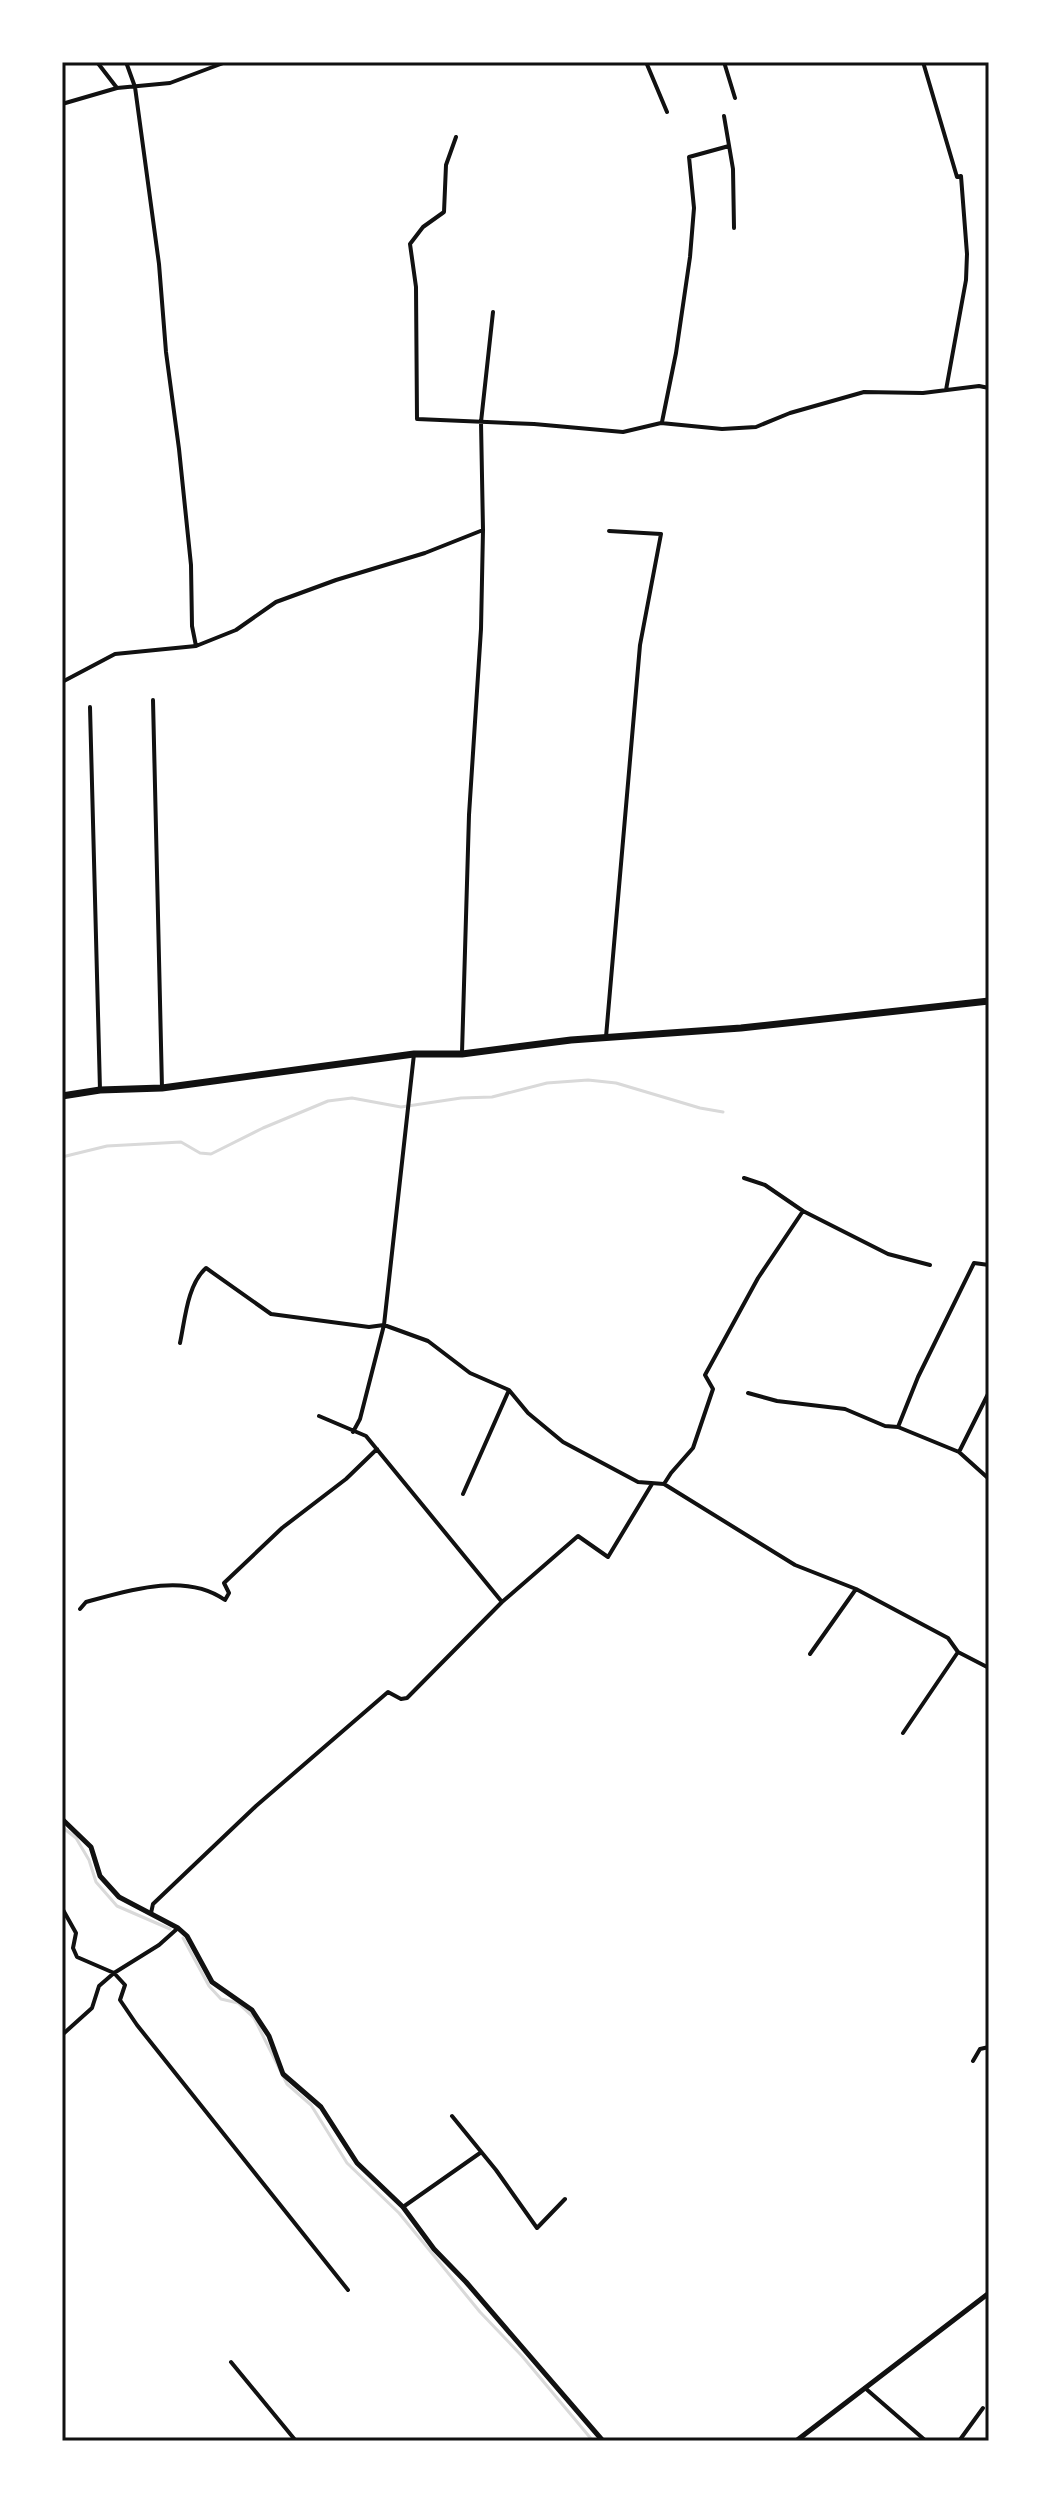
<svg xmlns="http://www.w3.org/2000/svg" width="1051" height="2503" font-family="'Crimson Pro',serif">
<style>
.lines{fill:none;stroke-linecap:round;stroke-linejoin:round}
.stream{stroke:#d9d9d9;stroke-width:3}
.minor{stroke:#111;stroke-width:4}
.tertiary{stroke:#111;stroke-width:5}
.trunk{stroke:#111;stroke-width:7}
.neatline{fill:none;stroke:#111;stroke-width:3}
</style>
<rect width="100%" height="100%" fill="#fff"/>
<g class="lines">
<path class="stream" d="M 62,1157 L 107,1146 L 181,1142 L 200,1153 L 211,1154 L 263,1128 L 328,1101 L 352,1098 L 401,1107 L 461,1098 L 492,1097 L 547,1083 L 588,1080 L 616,1083 L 700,1108 L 723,1112
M 62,1827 L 76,1838 L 89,1860 L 96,1882 L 117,1906 L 170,1929
M 183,1938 L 209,1986 L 221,1999 L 238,2003 L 254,2018 L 287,2084 L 311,2105 L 347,2163 L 399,2213 L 480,2312 L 522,2356 L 593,2441"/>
<path class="minor" d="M 97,62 L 117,88
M 126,62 L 135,87 L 159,264 L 166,352 L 179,449 L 191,565 L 192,626 L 196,646
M 646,62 L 667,112
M 724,62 L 735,98
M 923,62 L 957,177 L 961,176 L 967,254 L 966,280 L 946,390
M 62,104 L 117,88 L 170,83 L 226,62
M 724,116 L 733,169 L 734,228
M 456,137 L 446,165 L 444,212 L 423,227 L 410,244 L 416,287 L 417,419 L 534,424 L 623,432 L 661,423 L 722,429 L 756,427 L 790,413 L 864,392 L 923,393 L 979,386 L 989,388
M 662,422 L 676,353 L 690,257 L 694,208 L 689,157 L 729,146
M 62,682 L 115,654 L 196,646 L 236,630 L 276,602 L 336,580 L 425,553 L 483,530
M 153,700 L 162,1088
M 90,707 L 100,1090
M 606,1037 L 640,645 L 661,534 L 609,531
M 462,1053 L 469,815 L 481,629 L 483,530 L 481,422 L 493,312
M 744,1178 L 765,1185 L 803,1211 L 888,1254 L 930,1265
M 180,1343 C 185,1320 187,1285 206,1268 L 271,1314 L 369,1327 L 384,1325 L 428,1341 L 470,1373 L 509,1390 L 528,1413 L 563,1442 L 638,1482 L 664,1484 L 795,1565 L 856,1589 L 948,1638 L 958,1652 L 989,1668
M 748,1393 L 777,1401 L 845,1409 L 885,1426 L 898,1427 L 959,1452 L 989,1479
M 319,1416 L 366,1436 L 502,1602
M 898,1427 L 918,1377 L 974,1263 L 989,1265
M 353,1432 L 360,1419 L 384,1325 L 414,1054
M 959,1452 L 989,1392
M 664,1484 L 671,1473 L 693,1448 L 713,1389 L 705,1375 L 758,1278 L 803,1211
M 463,1494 L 509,1390
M 80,1609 L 86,1602 C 129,1590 186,1572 225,1600 L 229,1593 L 224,1583 L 282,1528 L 346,1479 L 377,1449
M 810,1654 L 856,1589
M 903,1733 L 958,1652
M 62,1908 L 76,1933 L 73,1948 L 77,1957 L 114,1973 L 125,1985 L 120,2000 L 137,2025 L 348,2290
M 151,1913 L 153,1904 L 256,1806 L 388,1692 L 401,1699 L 407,1698 L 502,1602 L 578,1536 L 608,1557 L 652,1484
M 62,2035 L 92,2008 L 99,1986 L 114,1973 L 159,1945 L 178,1928
M 973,2061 L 980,2049 L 989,2047
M 452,2116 L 496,2170 L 537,2228 L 565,2199
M 403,2207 L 480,2153
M 231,2362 L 296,2441
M 865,2388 L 926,2441
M 959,2441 L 983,2408"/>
<path class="tertiary" d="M 62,1819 L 91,1847 L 100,1876 L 119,1897 L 178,1928 L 187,1936 L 212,1982 L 252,2010 L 269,2036 L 283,2074 L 321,2107 L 357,2163 L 403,2207 L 434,2249 L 466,2282 L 603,2441
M 796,2441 L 989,2293"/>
<path class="trunk" d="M 62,1096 L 100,1090 L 162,1088 L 414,1054 L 462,1054 L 571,1040 L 741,1028 L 989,1001"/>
</g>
<rect width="1051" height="2503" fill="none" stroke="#ffffff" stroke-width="128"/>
<rect x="64" y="64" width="923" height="2375" class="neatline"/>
</svg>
